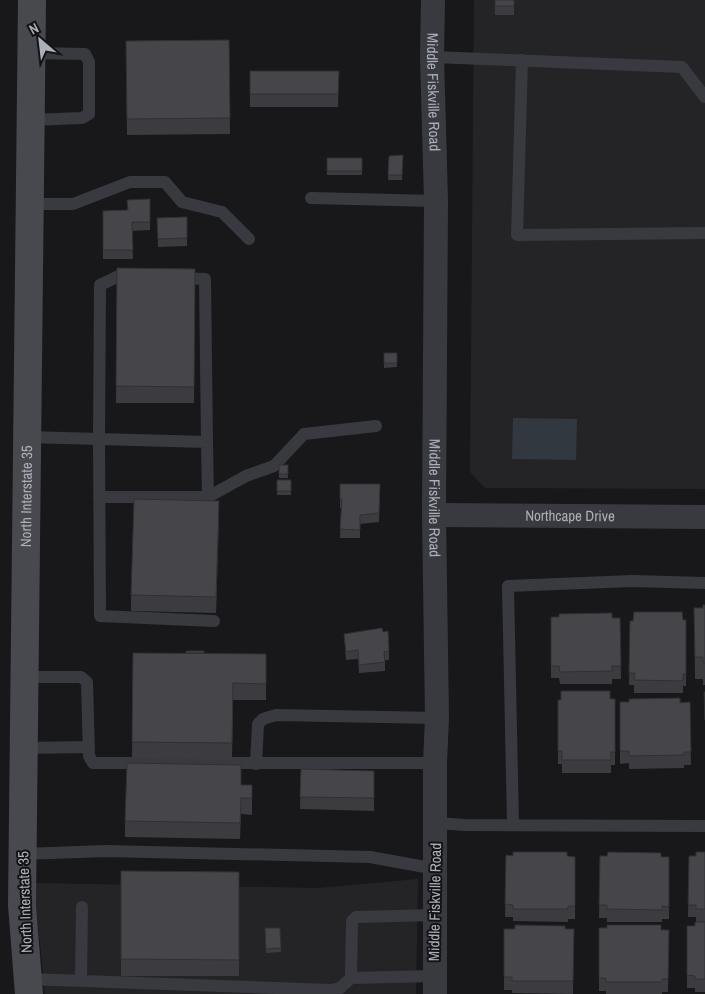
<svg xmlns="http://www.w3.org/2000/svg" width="705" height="994" font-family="'Archivo Narrow',sans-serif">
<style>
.built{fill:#242427}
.water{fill:#31383f}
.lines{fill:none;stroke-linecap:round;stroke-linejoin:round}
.lane{stroke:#393a3f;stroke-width:12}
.street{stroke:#393a3f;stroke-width:24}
.secondary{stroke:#48494f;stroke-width:28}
.wall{fill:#3b3b40}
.shaded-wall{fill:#303034}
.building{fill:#45454a;stroke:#303034}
.labels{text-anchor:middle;stroke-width:4;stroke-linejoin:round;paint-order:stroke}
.street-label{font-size:15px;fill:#abafb9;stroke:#131315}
</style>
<rect width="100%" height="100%" fill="#18181a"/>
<path class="built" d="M 474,0 L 705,0 L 705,489 L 485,488 L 470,472 Z
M 418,879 L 416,994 L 45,994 L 34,883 L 318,888 Z"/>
<path class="water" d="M 513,418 L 577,419 L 576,460 L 512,459 Z"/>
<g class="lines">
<path class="lane" d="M 432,57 L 682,67 L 705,97
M 522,60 L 517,235 L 705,233
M 31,120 L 82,118 L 89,114 L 89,62 L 85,54 L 32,53
M 311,198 L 436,201
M 30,204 L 73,204 L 130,182 L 165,182 L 182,202 L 222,212 L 249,239
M 179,278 L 205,279 L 207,442
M 27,437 L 99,439 L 100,616 L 214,621
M 99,497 L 208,497 L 207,442 L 99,439 L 100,285 L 121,275 L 132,275
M 208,497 L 246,476 L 274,466 L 304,434 L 376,426
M 25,677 L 81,677 L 87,682 L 89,756 L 93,763 L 435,763
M 24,748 L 89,747
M 256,764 L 258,724 L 263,719 L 276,715 L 437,718
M 436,823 L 465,825 L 705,826
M 513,825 L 508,586 L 632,581 L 705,583
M 23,854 L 106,851 L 370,857 L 436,869
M 434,976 L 351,978 L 352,921 L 356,917 L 436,915
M 28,979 L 331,990 L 340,988 L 351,978
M 81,981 L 82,907"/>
<g class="street">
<path id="s1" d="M 433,0 L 432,57 L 436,201 L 434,515 L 437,718 L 435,763 L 435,994"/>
<path id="s2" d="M 434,515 L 705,517"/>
</g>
<path class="secondary" id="s3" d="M 29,994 L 22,905 L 32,0"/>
</g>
<path class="wall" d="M 495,0 L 514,0 L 514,15 L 495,15 Z
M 229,40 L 230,134 L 127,135 L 126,41 Z
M 250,71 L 339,71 L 338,107 L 250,107 Z
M 403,155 L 402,180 L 388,180 L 389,156 Z
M 327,158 L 362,158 L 362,175 L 327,175 Z
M 150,199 L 150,230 L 132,231 L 133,259 L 103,259 L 103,211 L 127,210 Z
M 187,217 L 187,246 L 158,247 L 157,218 Z
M 117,268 L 195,269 L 194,403 L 116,403 Z
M 384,353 L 397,353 L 397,367 L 384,368 Z
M 279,465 L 288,465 L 288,478 L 279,478 Z
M 277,480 L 291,480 L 291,495 L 277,495 Z
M 340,484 L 380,484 L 379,522 L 360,524 L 360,538 L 340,538 L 341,508 L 340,508 Z
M 219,517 L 216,613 L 131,611 L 131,595 Z
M 705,605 L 705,685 L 703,685 L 703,679 L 695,679 L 694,608 L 703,608 Z
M 551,617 L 620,618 L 621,679 L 612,679 L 612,684 L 560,684 L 559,678 L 551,678 Z
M 686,620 L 686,686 L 683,686 L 683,693 L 634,693 L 634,685 L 629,685 L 630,621 Z
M 383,632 L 389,651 L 389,660 L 385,660 L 385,671 L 359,673 L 358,659 L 346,660 L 344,634 Z
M 133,653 L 266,654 L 266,700 L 233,700 L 232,760 L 132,758 Z
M 615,699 L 615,765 L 611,765 L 611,773 L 562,773 L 562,764 L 558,764 L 558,700 Z
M 620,702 L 690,702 L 691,765 L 684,765 L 684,768 L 629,769 L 629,763 L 620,764 Z
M 301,769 L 374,784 L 374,811 L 300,809 Z
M 241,785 L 252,785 L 252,815 L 241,814 L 240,839 L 125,837 L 125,821 Z
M 705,852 L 705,922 L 696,922 L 696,917 L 688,917 L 689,856 L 696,856 Z
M 506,855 L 575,857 L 575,919 L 568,919 L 568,922 L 513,921 L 513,917 L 505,917 Z
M 600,856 L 669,857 L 669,919 L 662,919 L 662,922 L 607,922 L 607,918 L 599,918 Z
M 121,871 L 239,872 L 239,976 L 121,976 Z
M 705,922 L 705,992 L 695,992 L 695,988 L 687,988 L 687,926 L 695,926 Z
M 265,928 L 280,928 L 281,952 L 266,953 Z
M 599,928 L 669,930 L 668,992 L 662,992 L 662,994 L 606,994 L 606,991 L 599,991 Z
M 504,929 L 574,929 L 573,994 L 512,993 L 512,990 L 504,990 Z"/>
<path class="shaded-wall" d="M 219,501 L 219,517 L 216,613 L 216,597 Z"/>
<path class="building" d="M 495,0 L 514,0 L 514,6 L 495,6 Z
M 229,40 L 230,118 L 127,119 L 126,41 Z
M 250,71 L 339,71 L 338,94 L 250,94 Z
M 403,155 L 402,175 L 388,175 L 389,156 Z
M 327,158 L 362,158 L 362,171 L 327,171 Z
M 150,199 L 150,222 L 132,222 L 133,250 L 103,250 L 103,211 L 128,210 L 127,200 Z
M 187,217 L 187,238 L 158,239 L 157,218 Z
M 117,268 L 195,269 L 194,387 L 116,386 Z
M 384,353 L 397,353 L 397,363 L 384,363 Z
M 279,465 L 288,465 L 288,474 L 279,474 Z
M 277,480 L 291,480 L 291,491 L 277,491 Z
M 340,484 L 380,484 L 379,513 L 360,515 L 360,530 L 340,529 L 342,499 L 340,499 Z
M 134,499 L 219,501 L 216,597 L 131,595 Z
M 703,605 L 705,605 L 705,663 L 703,663 L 703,657 L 695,657 L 694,608 L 703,608 Z
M 634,612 L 682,612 L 683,620 L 686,620 L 686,674 L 683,674 L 683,681 L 634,680 L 635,673 L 629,673 L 630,621 L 633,621 Z
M 612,613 L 612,618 L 620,618 L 621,666 L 612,666 L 612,671 L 560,672 L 559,666 L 551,666 L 551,617 L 559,617 L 559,614 Z
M 382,628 L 383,632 L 388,631 L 389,651 L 384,652 L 385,662 L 359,665 L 358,650 L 346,652 L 344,634 Z
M 186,651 L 204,651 L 204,653 L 186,653 Z
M 133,653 L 266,654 L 266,684 L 233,683 L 232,743 L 132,742 Z
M 561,691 L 610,691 L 610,699 L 615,699 L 615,752 L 611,752 L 611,760 L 562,760 L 562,751 L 558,751 L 558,700 L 561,700 Z
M 704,692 L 705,692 L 705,720 Z
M 680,698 L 680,703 L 690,702 L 691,752 L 684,752 L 684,755 L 629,756 L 629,751 L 620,751 L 620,702 L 629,702 L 629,699 Z
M 127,763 L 241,765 L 241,785 L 252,785 L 252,798 L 241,798 L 240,823 L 125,821 Z
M 301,769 L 374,771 L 374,798 L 300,797 Z
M 513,852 L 567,852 L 567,856 L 575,857 L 575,906 L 568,906 L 568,909 L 513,909 L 513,905 L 505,904 L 506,855 L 513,856 Z
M 608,852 L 661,853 L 661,857 L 669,857 L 669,907 L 662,906 L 662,910 L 607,909 L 607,905 L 599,905 L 600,856 L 607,856 Z
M 696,852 L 705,852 L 705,909 L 696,909 L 696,905 L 688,905 L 689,856 L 696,856 Z
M 121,871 L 239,872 L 239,960 L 121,959 Z
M 695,922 L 705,922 L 705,979 L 695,979 L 695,976 L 687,975 L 687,926 L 695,926 Z
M 515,925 L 565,926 L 565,929 L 574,929 L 573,981 L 512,981 L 512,977 L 504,977 L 504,929 L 515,929 Z
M 607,925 L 661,925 L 661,930 L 669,930 L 668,979 L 662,979 L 662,982 L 606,982 L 606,978 L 599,978 L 599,928 L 607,928 Z
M 265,928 L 280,928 L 281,948 L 266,949 Z"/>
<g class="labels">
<g class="street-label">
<text dy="5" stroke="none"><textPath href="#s1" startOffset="92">Middle Fiskville Road</textPath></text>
<text dy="5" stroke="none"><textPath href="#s3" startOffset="498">North Interstate 35</textPath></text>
<text dy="5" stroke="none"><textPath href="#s1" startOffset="498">Middle Fiskville Road</textPath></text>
<text dy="5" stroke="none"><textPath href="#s2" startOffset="136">Northcape Drive</textPath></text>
<text transform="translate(25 902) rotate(-92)" y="5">North Interstate 35</text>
<text transform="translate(435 902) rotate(-89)" y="5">Middle Fiskville Road</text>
</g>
</g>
<g transform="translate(40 40) rotate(332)" stroke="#131315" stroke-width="4" paint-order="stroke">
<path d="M0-4L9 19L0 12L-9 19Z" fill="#abafb9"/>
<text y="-8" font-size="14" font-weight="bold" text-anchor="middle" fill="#abafb9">N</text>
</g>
</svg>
